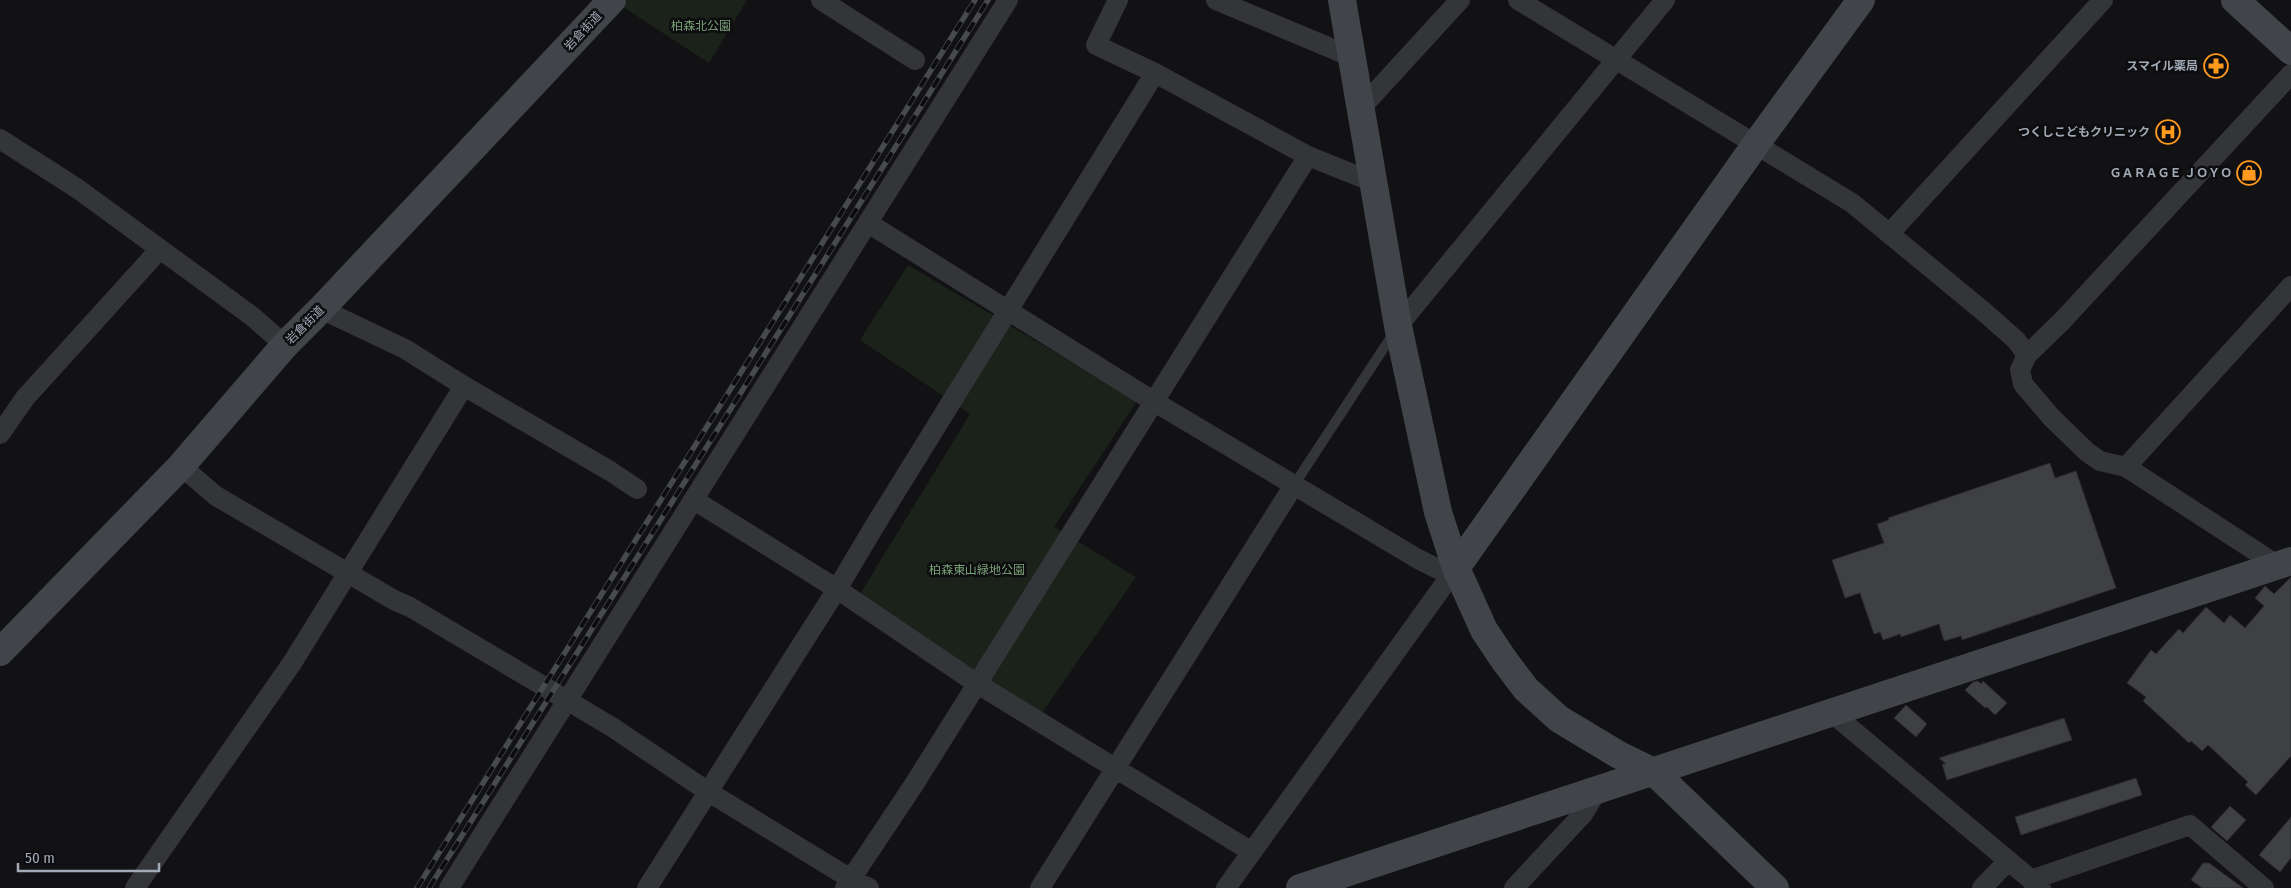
<svg xmlns="http://www.w3.org/2000/svg" width="2291" height="888" font-family="'Fira Sans Condensed','Noto Sans JP',sans-serif">
<style>
.green{fill:#1a221a}
.building{fill:#3e4044;stroke:#2c2c30}
.lines{fill:none;stroke-linecap:round;stroke-linejoin:round}
.lane{stroke:#333539;stroke-width:10}
.street{stroke:#333539;stroke-width:20}
.secondary{stroke:#414449;stroke-width:28}
.rail-casing{stroke:#46494e;stroke-width:5.5}
.rail{stroke:#0d0d0f;stroke-width:4;stroke-dasharray:11;stroke-linecap:butt}
.labels{text-anchor:middle;stroke-width:5;stroke-linejoin:round;paint-order:stroke}
.park-label{font-size:12px;fill:#7aa278;stroke:#0d0d0f}
.street-label{font-size:12px;fill:#a2aab6;stroke:#0d0d0f}
.poi-label{font-size:12px;font-weight:bold;fill:#a2aab6;stroke:#0d0d0f;text-anchor:end}
</style>
<rect width="100%" height="100%" fill="#121214"/>
<path class="green" d="M 624,0 L 747,0 L 709,63 L 620,5 Z
M 908,265 L 1137,401 L 1054,527 L 1136,577 L 1042,713 L 857,599 L 970,414 L 860,340 Z"/>
<path class="building" d="M 2050,463 L 2055,478 L 2076,471 L 2116,588 L 1962,640 L 1961,636 L 1944,641 L 1939,624 L 1901,637 L 1900,634 L 1883,640 L 1880,632 L 1874,634 L 1860,593 L 1845,598 L 1832,560 L 1884,543 L 1877,524 L 1889,520 L 1888,518 Z
M 2291,577 L 2291,756 L 2256,795 L 2245,785 L 2248,782 L 2208,745 L 2202,751 L 2191,741 L 2189,743 L 2143,701 L 2146,697 L 2127,683 L 2151,650 L 2156,654 L 2179,629 L 2183,633 L 2206,607 L 2224,623 L 2230,615 L 2245,628 L 2264,606 L 2255,598 L 2265,586 L 2274,594 Z
M 1978,681 L 1981,684 L 1983,681 L 2007,703 L 1995,715 L 1987,707 L 1985,708 L 1965,690 L 1973,682 Z
M 1906,705 L 1927,724 L 1916,737 L 1894,718 Z
M 2064,718 L 2072,740 L 1947,780 L 1942,764 L 1946,764 L 1939,758 Z
M 2136,778 L 2142,795 L 2021,835 L 2015,817 Z
M 2230,806 L 2246,820 L 2227,841 L 2211,827 Z
M 2291,817 L 2291,858 L 2280,872 L 2259,855 Z
M 2203,863 L 2209,863 L 2243,888 L 2202,888 L 2191,880 Z"/>
<g class="lines">
<path class="lane" d="M 1294,485 L 1395,331"/>
<path class="street" d="M 821,0 L 915,60
M 1118,0 L 1096,45 L 1155,73
M 1216,0 L 1352,57
M 1518,0 L 1852,203 L 1983,311 L 2016,340 L 2027,355
M 1361,108 L 1460,0
M 0,139 L 78,189 L 253,317 L 285,345
M 868,223 L 1153,401 L 1418,559 L 1438,569 L 1456,568
M 1890,233 L 2103,0
M 321,309 L 405,349 L 464,386 L 610,471 L 637,489
M 1398,326 L 1665,0
M 0,434 L 25,398 L 160,249
M 181,466 L 216,496 L 394,600 L 410,607 L 612,727 L 707,791 L 851,879 L 869,888
M 2126,467 L 2291,286
M 694,500 L 837,589 L 976,683 L 1252,852
M 2277,565 L 2126,467 L 2100,461 L 2087,452 L 2051,417 L 2023,384 L 2020,370 L 2027,355 L 2062,321 L 2291,74
M 1832,713 L 2041,888
M 2031,880 L 2190,825 L 2264,888
M 135,888 L 292,663 L 464,386
M 449,888 L 1008,0
M 647,888 L 837,589 L 877,522 L 1155,73 L 1308,156 L 1373,182
M 845,888 L 913,786 L 1308,156
M 1040,888 L 1294,485
M 1226,888 L 1456,568
M 1514,888 L 1583,814 L 1598,789
M 1982,888 L 2008,861"/>
<path class="secondary" d="M 1342,0 L 1398,326 L 1438,512 L 1456,568 L 1484,630 L 1504,660 L 1526,689 L 1559,719 L 1619,755 L 1654,772 L 1775,888
M 2235,0 L 2291,51
M 1456,568 L 1756,144 L 1861,0
M 0,652 L 181,466 L 285,345 L 321,309 L 612,0
M 1300,888 L 2291,561"/>
<g class="rail-casing">
<path id="rail" d="M 417,888 L 975,0
M 429,888 L 988,0"/>
</g>
<use href="#rail" class="rail"/>
</g>
<defs>
<g id="pharmacy-ring" transform="scale(1.25)"><circle r="9.5" fill="#0d0d0f" stroke="#ff9a1f" stroke-width="1.5"/><path d="M-2-6h4v4h4v4h-4v4h-4v-4h-4v-4h4Z" fill="#ff9a1f"/></g>
<g id="hospital-ring" transform="scale(1.25)"><circle r="9.5" fill="#0d0d0f" stroke="#ff9a1f" stroke-width="1.5"/><path d="M-5-5h3v3.5h4V-5h3V5h-3V1.5h-4V5h-3Z" fill="#ff9a1f"/></g>
<g id="shop-ring" transform="scale(1.25)"><circle r="9.5" fill="#0d0d0f" stroke="#ff9a1f" stroke-width="1.5"/><path d="M-5-2.5h2.3a2.7 3.5 0 0 1 5.4 0H5L5.5 6h-11ZM-1.5-2.5h3a1.5 2.3 0 0 0-3 0Z" fill="#ff9a1f"/></g>
</defs>
<g fill-rule="evenodd">
<use href="#pharmacy-ring" x="2216" y="66"/>
<use href="#hospital-ring" x="2168" y="132"/>
<use href="#shop-ring" x="2249" y="173"/>
</g>
<g class="labels">
<g class="park-label">
<text x="701" y="30">柏森北公園</text>
<text x="977" y="574">柏森東山緑地公園</text>
</g>
<g class="street-label">
<text transform="translate(583 31) rotate(-47)" y="4">岩倉街道</text>
<text transform="translate(305 325) rotate(-45)" y="4">岩倉街道</text>
</g>
<g class="poi-label">
<text x="2198" y="70">スマイル薬局</text>
<text x="2150" y="136">つくしこどもクリニック</text>
<text x="2232" y="177">ＧＡＲＡＧＥ ＪＯＹＯ</text>
</g>
</g>
<path d="M18 863v8h141v-8" fill="none" stroke="#a2aab6" stroke-width="2.5"/>
<text x="25" y="863" font-size="15" fill="#a2aab6" stroke="#0d0d0f" stroke-width="4" paint-order="stroke">50 m</text>
</svg>
